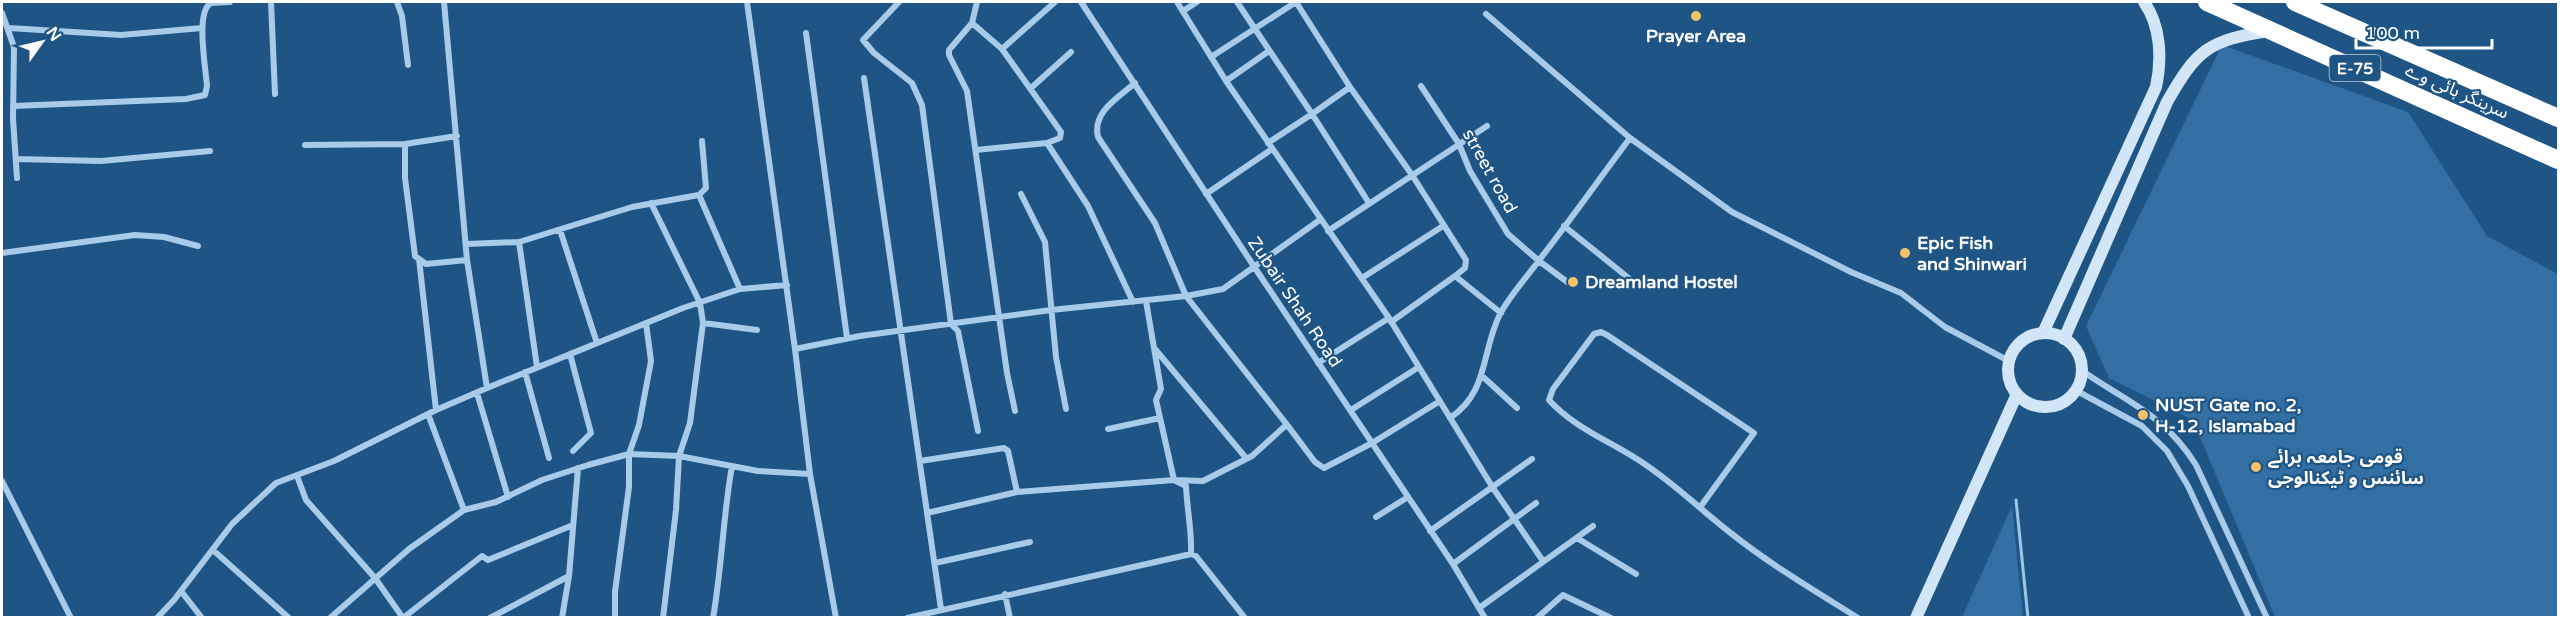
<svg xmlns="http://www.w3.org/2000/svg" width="2560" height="619" font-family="'Varela Round','Noto Sans Arabic',sans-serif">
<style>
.green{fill:#336fa2}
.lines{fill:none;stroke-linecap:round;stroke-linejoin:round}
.stream{stroke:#9bc7eb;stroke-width:3}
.street{stroke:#a8cbea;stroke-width:6}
.secondary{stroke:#d3e6f7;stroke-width:12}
.highway{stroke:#fff;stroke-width:18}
.poi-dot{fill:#f7c168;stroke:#1f5585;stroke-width:2}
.labels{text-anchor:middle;stroke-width:4.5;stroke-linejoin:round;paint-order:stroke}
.shield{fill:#1f5585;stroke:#bcccda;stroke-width:1.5}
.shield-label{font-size:16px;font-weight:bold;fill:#fff}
.poi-label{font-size:18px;font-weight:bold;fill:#fff;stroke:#1f5585;text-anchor:start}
.street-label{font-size:18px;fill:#fff;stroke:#1f5585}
</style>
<rect width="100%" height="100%" fill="#1f5585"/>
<path class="green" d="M 2222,45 L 2408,112 L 2487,236 L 2558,274 L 2558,617 L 2275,617 L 2193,420 L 2109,378 L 2086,326 Z
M 2012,506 L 2023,617 L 1962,617 Z"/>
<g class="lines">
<path class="stream" d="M 2016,500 L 2028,618"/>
<path class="street" d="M 271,2 L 275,94
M 397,2 L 402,16 L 408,65
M 444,2 L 467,260 L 487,388
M 747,2 L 795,349 L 810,474 L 836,618
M 899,2 L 863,40 L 874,53 L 912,83 L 922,105 L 951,324 L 958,331 L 978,431
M 977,2 L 972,23 L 949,50 L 949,55 L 967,91 L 1007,373 L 1015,411
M 1081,2 L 1255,268 L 1453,564 L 1485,618
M 1177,2 L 1226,81 L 1389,318 L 1493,488 L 1543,561
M 1237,2 L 1312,114 L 1350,87
M 1296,2 L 1350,87 L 1412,175 L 1466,260 L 1465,268 L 1455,276 L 1501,313
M 1183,11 L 1197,2
M 2,13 L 14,47 L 13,119 L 17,178
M 1486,14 L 1630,138 L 1732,212 L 1851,272 L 1901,293 L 1945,327 L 2009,361
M 972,23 L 1002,49 L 1061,132 L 1060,138 L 1047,143 L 1088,206 L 1133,302
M 9,28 L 121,35 L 202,28
M 806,33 L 847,338
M 1002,49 L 1055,2
M 1211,57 L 1296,2
M 864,78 L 941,609
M 1226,81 L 1269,51
M 1135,83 C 1118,98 1092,112 1098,137 L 1155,223 L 1186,296 L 1288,426
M 1421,86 L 1459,144 L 1470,171 L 1508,234 L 1539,261 L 1570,284
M 1031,88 L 1071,52
M 13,106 L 186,99 L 205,95 L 207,86 C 206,70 195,11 211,3 L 230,2
M 457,136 L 405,144 L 405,178 L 415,256 L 426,264 L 467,260
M 1268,143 L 1312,114 L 1369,203
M 305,145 L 405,144
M 976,150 L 1047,143
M 16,159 L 101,161 L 210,151
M 1021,194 L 1045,242 L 1056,357 L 1066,409
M 1206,194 L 1272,149
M 699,195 L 740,289
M 651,203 L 700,303 L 703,323 L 690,423 L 679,456 L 676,510 L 663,618
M 1564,226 L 1636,284
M 560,230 L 597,343
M 1328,231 L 1487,126
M 519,242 L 537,367
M 466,244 L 519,242 L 632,207 L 699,195 L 706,188 L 702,141
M 2,253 L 135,235 L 164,237 L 198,246
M 419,259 L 436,410
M 1362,278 L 1443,226
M 1146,301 L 1161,389 L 1156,400 L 1174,480 L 1186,486 C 1187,509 1192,531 1191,554
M 1391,322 L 1455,276
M 703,323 L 757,330
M 795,349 L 860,336 L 1051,310 L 1186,296 L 1223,289 L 1321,219
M 1155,349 L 1246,458
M 570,354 L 591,433 L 573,451
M 1318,363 L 1389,318
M 2081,370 C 2128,403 2164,414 2196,465 L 2267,618
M 525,372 L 549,458
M 1481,375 L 1517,408
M 2075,390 L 2142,426 L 2167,451 L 2188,486 L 2249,618
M 477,393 L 508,497
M 1351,410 L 1419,367
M 428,414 L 464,510
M 1450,418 C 1489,392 1481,352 1500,314 C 1511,294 1527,277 1540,259 C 1571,219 1600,178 1630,138
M 1108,429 L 1160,418
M 920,461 L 1004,448 L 1008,451 L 1017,492
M 297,476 L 306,500 L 375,578 L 403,618
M 2,481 L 71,618
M 1701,506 L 1754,433 L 1607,335 L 1601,332 L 1594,334 L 1553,389 L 1549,400 C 1574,428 1612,442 1643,463 C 1675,484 1702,511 1732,534 C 1771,565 1815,591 1858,618
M 927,513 L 1017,492 L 1174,480 L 1203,481 L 1252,456 L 1284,427 L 1288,426 L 1315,462 L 1324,468 L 1372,443 L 1440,401
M 1376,517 L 1408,497
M 1430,531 L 1532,459
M 1577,538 L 1636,574
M 213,550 L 289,618
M 935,563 L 1030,542
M 1453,564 L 1536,503
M 181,591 L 202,618
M 1005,594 L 1010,618
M 1479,608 L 1593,526
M 157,618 L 174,600 L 232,524 L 276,483 L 334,461 L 436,410 L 487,388 L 683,308 L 740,289 L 787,285
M 330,618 L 409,549 L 464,510 L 496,502 L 542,480 L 588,465 L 629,454 L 679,456 L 758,471 L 810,474
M 403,618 L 482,556 L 488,560 L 573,525
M 490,618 L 569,576
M 562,618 L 569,576 L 578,468
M 615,618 L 615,592 L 629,487 L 629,454 L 639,425 L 651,361 L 646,323
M 713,618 C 722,567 723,516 732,466
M 907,618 L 1191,554 L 1196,556 L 1245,618
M 1537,618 L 1563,595 L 1611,618"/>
<path class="secondary" d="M 2043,333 L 2156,87 C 2162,59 2161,26 2144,2
M2008 370a37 37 0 1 1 74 0a37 37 0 1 1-74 0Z
M 2064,339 L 2167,102 C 2197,49 2209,40 2269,31
M 1916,618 L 2017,394"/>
<path class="highway" d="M 2207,2 L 2558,160
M 2295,2 L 2558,118"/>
</g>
<g class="poi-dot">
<circle cx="1696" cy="16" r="6"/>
<circle cx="1905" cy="253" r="6"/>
<circle cx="1573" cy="282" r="6"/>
<circle cx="2143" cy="415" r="6"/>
<circle cx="2256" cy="467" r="6"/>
</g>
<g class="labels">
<rect class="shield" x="2329.5" y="55" width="51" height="26" rx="4.5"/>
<g class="shield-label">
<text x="2355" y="74">E-75</text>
</g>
<g class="poi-label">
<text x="1696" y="42" text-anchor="middle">Prayer Area</text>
<text x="1917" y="249">Epic Fish<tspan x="1917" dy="21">and Shinwari</tspan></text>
<text x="1585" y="288">Dreamland Hostel</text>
<text x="2155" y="411">NUST Gate no. 2,<tspan x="2155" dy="21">H-12, Islamabad</tspan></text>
<text x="2268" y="463">قومی جامعہ برائے<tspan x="2268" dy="21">سائنس و ٹیکنالوجی</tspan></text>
</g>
<g class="street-label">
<text transform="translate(2457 91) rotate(24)" y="6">سرینگر ہائی وے</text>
<text transform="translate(1490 171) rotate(61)" y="6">street road</text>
<text transform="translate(1295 302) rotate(56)" y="6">Zubair Shah Road</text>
</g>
</g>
<rect width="2560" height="619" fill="none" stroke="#ffffff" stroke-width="6"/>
<g transform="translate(42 42) rotate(56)" stroke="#1f5585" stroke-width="4.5" paint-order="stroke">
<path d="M0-4.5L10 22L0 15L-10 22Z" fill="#ffffff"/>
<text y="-9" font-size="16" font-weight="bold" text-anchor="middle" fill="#ffffff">N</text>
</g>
<path d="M2356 39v9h136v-9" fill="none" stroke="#ffffff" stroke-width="3"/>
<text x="2365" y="39" font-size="18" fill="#ffffff" stroke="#1f5585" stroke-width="4.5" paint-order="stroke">100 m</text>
</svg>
